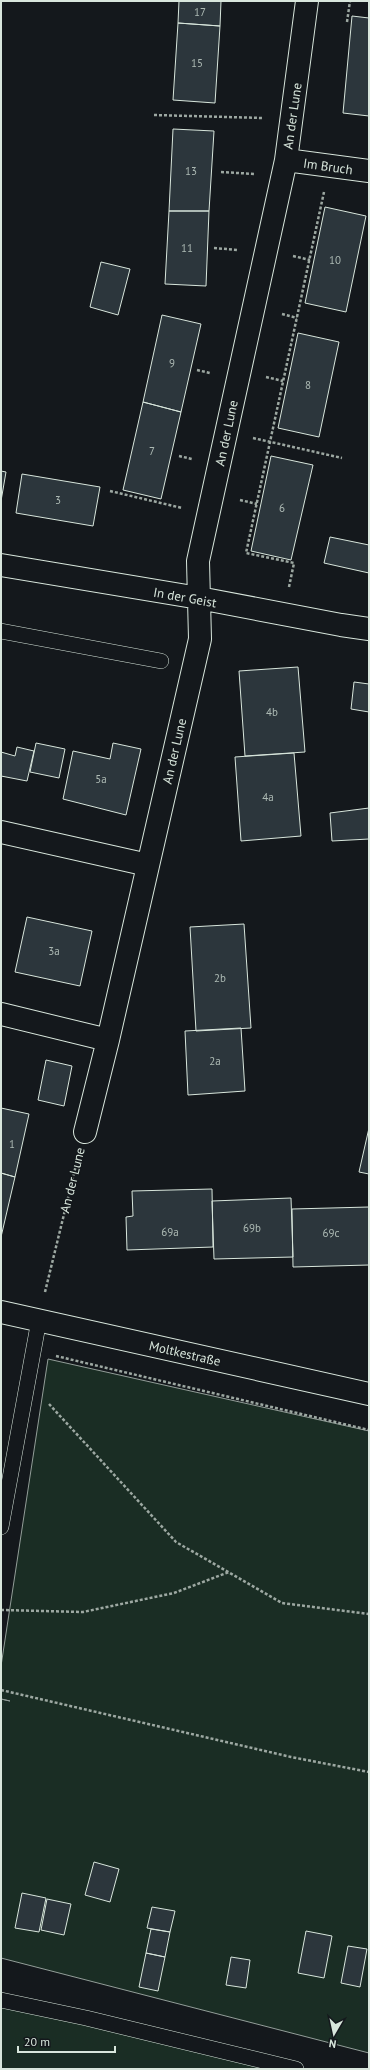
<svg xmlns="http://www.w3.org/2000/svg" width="370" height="2070" font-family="'PT Sans',sans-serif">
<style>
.green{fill:#1a2d24;stroke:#939e99}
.building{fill:#2c363c;stroke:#d8e6dc}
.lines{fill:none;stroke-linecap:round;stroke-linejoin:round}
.service-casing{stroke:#d8e6dc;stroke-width:16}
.minor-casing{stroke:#d8e6dc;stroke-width:24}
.tertiary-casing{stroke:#d8e6dc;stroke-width:24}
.path{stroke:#9da8a2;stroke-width:2.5;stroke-dasharray:3 2;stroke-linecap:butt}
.service{stroke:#14181c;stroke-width:15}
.minor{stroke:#14181c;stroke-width:22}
.tertiary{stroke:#14181c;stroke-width:22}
.labels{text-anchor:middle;stroke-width:3;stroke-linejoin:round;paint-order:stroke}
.number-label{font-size:11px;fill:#adbab4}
.street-label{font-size:13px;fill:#d8e6dc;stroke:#14181c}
</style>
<rect width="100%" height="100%" fill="#14181c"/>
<path class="green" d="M 48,1359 L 369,1431 L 369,2053 L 1,1958 L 1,1699 L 10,1701 L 1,1699 L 1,1666 Z
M 1,1995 L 267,2069 L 1,2069 Z"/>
<path class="building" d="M 179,1 L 221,1 L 220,26 L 178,23 Z
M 352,16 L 369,18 L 369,116 L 343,113 Z
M 178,23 L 220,26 L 215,103 L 173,100 Z
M 173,129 L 214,131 L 209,211 L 169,211 Z
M 325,207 L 366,216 L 346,312 L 305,303 Z
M 169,211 L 209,211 L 206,286 L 165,284 Z
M 101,262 L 130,269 L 118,315 L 90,307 Z
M 162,315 L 201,324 L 181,412 L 143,402 Z
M 298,333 L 339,342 L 319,437 L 278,428 Z
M 143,402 L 181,412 L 161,499 L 123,490 Z
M 271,456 L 313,465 L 291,560 L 251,551 Z
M 1,471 L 6,472 L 1,501 Z
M 22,474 L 100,487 L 93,526 L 16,513 Z
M 330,537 L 369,545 L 369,573 L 324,563 Z
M 298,667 L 305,752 L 245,756 L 239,671 Z
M 354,682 L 369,684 L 369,712 L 351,709 Z
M 36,743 L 65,749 L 59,778 L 30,772 Z
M 113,743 L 141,749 L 126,815 L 63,799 L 73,751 L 110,759 Z
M 17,747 L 34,751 L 27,781 L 1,776 L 1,752 L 15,756 Z
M 294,753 L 301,836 L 241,841 L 235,757 Z
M 369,808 L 369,839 L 332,841 L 330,813 Z
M 27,917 L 92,931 L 80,986 L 15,972 Z
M 244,924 L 251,1028 L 196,1031 L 190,927 Z
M 241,1028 L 245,1091 L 188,1095 L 185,1031 Z
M 46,1060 L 72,1066 L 64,1106 L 38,1100 Z
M 1,1108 L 29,1114 L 15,1177 L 1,1173 Z
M 369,1128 L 369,1174 L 359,1172 Z
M 1,1173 L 15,1177 L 1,1237 Z
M 212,1189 L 213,1247 L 127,1250 L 126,1217 L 133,1216 L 132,1191 Z
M 291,1198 L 293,1257 L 214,1259 L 212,1201 Z
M 369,1207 L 369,1265 L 293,1267 L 292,1209 Z
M 94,1862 L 119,1869 L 110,1902 L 85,1895 Z
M 22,1893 L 46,1898 L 39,1932 L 15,1928 Z
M 47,1899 L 71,1904 L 64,1935 L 41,1930 Z
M 152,1907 L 175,1911 L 170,1932 L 147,1928 Z
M 151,1929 L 170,1932 L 165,1957 L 146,1953 Z
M 306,1931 L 332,1936 L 324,1978 L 298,1973 Z
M 348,1946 L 367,1949 L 360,1987 L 341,1983 Z
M 146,1953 L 165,1957 L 158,1991 L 139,1987 Z
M 231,1957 L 250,1960 L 246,1988 L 226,1985 Z"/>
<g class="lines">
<g class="service-casing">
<path id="service" d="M 1,631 L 161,661
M 1,1527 L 39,1320
M 1,2000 L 86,2018 L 296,2069"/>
</g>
<g class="minor-casing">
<path id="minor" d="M 286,160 L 369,171
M 1,565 L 199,598 L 341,625 L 369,629
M 1,832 L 148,865
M 1,1014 L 108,1040
M 85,1132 L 108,1040 L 200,639 L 198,561 L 286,160 L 307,1"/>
</g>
<g class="tertiary-casing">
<path id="tertiary" d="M 1,1312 L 369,1394"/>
</g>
<path class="path" d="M 347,22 L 350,1
M 154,115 L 263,118
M 221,172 L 255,174
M 214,248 L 238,250
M 293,256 L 310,260
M 282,314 L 297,318
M 197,370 L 210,373
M 266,377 L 283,381
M 253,438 L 342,458
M 179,456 L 192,459
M 110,491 L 182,508
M 240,500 L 257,504
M 289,587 L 294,563 L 246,553 L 324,192
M 45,1292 L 78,1157
M 56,1356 L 369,1430
M 49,1404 L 176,1542 L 282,1603 L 369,1614
M 1,1610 L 83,1612 L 174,1593 L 229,1572
M 1,1690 L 291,1757 L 369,1772"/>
<use href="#service" class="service"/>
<use href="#minor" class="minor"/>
<use href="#tertiary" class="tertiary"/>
</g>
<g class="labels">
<g class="number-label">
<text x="200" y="16">17</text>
<text x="197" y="67">15</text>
<text x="191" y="175">13</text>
<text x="187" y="252">11</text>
<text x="335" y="264">10</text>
<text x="172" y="367">9</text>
<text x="308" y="389">8</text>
<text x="152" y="455">7</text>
<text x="58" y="504">3</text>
<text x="282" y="512">6</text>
<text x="272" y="716">4b</text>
<text x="101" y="783">5a</text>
<text x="268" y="801">4a</text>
<text x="54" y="955">3a</text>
<text x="220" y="982">2b</text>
<text x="215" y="1065">2a</text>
<text x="12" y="1148">1</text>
<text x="252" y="1232">69b</text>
<text x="170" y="1236">69a</text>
<text x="331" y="1237">69c</text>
</g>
<g class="street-label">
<text transform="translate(292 116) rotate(-82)" y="5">An der Lune</text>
<text transform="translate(328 166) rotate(8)" y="5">Im Bruch</text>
<text transform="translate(226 433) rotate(-78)" y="5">An der Lune</text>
<text transform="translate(185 597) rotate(10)" y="5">In der Geist</text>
<text transform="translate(174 751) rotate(-77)" y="5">An der Lune</text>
<text transform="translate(72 1180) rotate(-76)" y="5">An der Lune</text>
<text transform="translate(185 1353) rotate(13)" y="5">Moltkestraße</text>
</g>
</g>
<rect width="370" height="2070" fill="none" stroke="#d8e6dc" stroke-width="4"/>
<g transform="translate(334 2034) rotate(189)" stroke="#14181c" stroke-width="3" paint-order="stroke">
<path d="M0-3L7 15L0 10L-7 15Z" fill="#d8e6dc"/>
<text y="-6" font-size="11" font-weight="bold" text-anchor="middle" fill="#d8e6dc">N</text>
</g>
<path d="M18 2046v6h97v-6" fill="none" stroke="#d8e6dc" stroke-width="2"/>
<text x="24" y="2046" font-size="12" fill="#d8e6dc" stroke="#14181c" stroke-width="3" paint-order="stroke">20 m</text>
</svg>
